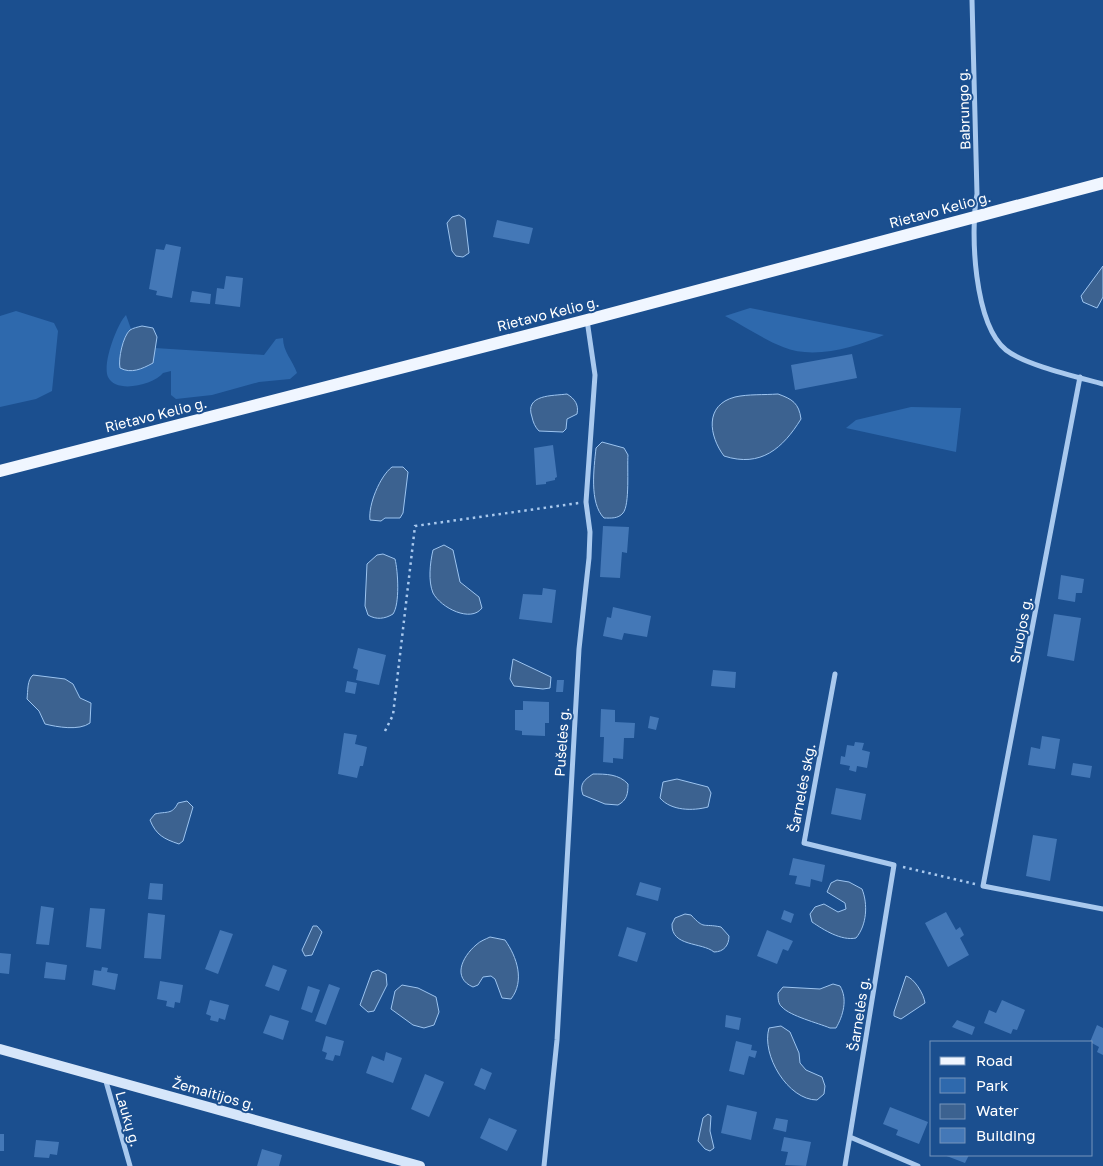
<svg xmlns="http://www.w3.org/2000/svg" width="1103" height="1166" font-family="'Golos Text',sans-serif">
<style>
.green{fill:#2e69ad}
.water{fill:#3c6290;stroke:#9cc4f0}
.building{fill:#4478b7}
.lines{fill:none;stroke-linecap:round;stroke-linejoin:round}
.path{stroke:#a9c9ee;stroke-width:2.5;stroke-dasharray:2.5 4;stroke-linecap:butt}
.street{stroke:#a9c9ee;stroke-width:5}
.secondary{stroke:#d6e6fa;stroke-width:10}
.primary{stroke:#f0f6ff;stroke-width:12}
.labels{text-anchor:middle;stroke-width:4;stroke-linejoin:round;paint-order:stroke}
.street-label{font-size:14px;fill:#fff;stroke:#1b4f8f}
</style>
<rect width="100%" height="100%" fill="#1b4f8f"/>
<path class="green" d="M 750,308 L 884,335 C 855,347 814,360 783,347 C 763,339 744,326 725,316 Z
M 16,311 L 54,323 L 58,331 L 52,391 L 36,399 L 0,407 L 0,316 Z
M 126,315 L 131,329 L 127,334 L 153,363 L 155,348 L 264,355 L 276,339 L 283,338 C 283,352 293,361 297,373 L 290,379 L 259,382 L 212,395 L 176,399 L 171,395 L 171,371 L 163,373 C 153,385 116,394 108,377 C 102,364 117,324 126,315 Z
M 911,407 L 961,408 L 956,452 L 846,428 L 856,420 Z"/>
<path class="water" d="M 459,215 L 465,219 L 469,253 L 463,257 L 456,256 L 452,251 L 447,223 L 452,217 Z
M 1103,266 L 1103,297 L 1097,308 L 1083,302 L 1081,296 Z
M 142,326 L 153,328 L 157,337 L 153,363 C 142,369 131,374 120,368 C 118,359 123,336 130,330 C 133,328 138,327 142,326 Z
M 567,394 C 575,399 579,405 577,414 L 567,419 L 566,429 L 563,432 L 539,431 C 535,427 533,422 532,417 C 524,394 553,396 567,394 Z
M 778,394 C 792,399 799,403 801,419 C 783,448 761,468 724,456 C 709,436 704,405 735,397 C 748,394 764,395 778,394 Z
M 602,442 L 624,448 L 628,455 C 627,467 630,505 623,513 C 618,519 611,518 604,518 C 589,503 594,468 596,448 Z
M 392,467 L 403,467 L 408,472 L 403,513 L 400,518 L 385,518 L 381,521 L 370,520 C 368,505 380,476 392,467 Z
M 444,545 L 453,550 L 460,582 L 479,597 L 482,608 C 471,623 441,608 433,593 C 428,581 430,563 433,550 Z
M 383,554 L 395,559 C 398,571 400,604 393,614 C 385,619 376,620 368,615 L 365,606 L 367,564 L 377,555 Z
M 513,659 L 551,677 L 550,688 L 543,689 L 514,686 L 510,679 Z
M 33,675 L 65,679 L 73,684 L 80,698 L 91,703 L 90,723 C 79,731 57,727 45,724 L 39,711 L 27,699 C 28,691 27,680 33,675 Z
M 593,774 C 606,774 619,774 628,784 C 628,794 627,800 618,805 L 605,804 L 583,795 C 579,784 584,780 593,774 Z
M 677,779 L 708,787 L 711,793 L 708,807 C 693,811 671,811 660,798 L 663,782 Z
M 187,801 L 193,807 L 183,841 L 179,844 C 164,839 156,835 150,820 L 155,814 C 167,811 172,815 178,803 Z
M 837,880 L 849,882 L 862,889 C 868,904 867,925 856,938 C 841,941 824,930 812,922 L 810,914 L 815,907 L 824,904 L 838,912 L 846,909 L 845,903 L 827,892 L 831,883 Z
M 685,914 L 691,915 C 705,930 702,923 721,927 L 729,936 C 729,945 724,952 714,952 C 702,942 671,947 672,924 L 675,918 Z
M 313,926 L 317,926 L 322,932 L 312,955 L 305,956 L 302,950 Z
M 490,937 L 505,940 C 517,957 525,981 511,999 L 502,998 L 495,979 L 491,976 L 483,977 L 478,985 L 473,987 C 452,978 462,957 476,945 C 480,941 486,939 490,937 Z
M 378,970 L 386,974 L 387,985 L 374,1011 L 368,1012 L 360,1005 L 372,972 Z
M 906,976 C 914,978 924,994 925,1003 L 901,1019 L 894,1016 L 894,1012 Z
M 833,984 L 840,986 C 848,999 843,1016 836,1028 L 830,1028 C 818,1023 790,1016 782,1007 C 778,1004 778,998 778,993 L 783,987 L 820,989 Z
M 402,985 L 418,988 L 436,997 L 439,1012 L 434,1025 L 424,1028 L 413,1025 L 391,1009 L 395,991 Z
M 781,1026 L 790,1032 L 799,1053 L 800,1063 L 806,1070 L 822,1077 L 825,1086 L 824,1094 L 817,1100 C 788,1100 761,1055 769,1028 Z
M 708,1114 L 711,1116 L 710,1131 L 714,1148 L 710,1151 L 705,1149 L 698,1141 L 703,1118 Z"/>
<path class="building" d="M 497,220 L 533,228 L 529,244 L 493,237 Z
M 166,244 L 181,247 L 172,298 L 156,295 L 157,291 L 149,289 L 156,249 L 164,250 Z
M 226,276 L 243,278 L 240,307 L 215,304 L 217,288 L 224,289 Z
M 192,291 L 211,294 L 210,304 L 190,302 Z
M 852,354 L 857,378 L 795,390 L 791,365 Z
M 553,445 L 557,477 L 555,478 L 555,480 L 546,482 L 546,484 L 536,485 L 534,448 Z
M 603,526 L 629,527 L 627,553 L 622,552 L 620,578 L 600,577 Z
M 1061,575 L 1084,579 L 1082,593 L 1076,593 L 1075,602 L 1058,599 Z
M 543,588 L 556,590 L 552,623 L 519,619 L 523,594 L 542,595 Z
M 613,607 L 651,616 L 647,637 L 624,633 L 622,640 L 603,636 L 607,617 L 611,618 Z
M 1054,614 L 1081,618 L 1074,661 L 1047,656 Z
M 358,648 L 386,655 L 379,685 L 356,680 L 358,670 L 353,668 Z
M 713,670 L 736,672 L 735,688 L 711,686 Z
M 557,680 L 564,680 L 563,692 L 556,692 Z
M 347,681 L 357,683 L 355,694 L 345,692 Z
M 523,701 L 549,702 L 549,723 L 545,723 L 545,736 L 522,735 L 522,731 L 515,730 L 515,710 L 523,710 Z
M 601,709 L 615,710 L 615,722 L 635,723 L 634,738 L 624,738 L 623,759 L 613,758 L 613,763 L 603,762 L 604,737 L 600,737 Z
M 650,716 L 659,718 L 656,730 L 648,728 Z
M 344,733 L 357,735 L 355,744 L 367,747 L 363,766 L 360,766 L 357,778 L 338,774 Z
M 1042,736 L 1060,739 L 1055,769 L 1028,765 L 1031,747 L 1040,749 Z
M 855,742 L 864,743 L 862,750 L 870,752 L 867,768 L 857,766 L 856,772 L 849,770 L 850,766 L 840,764 L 841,756 L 845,757 L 847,745 L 854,746 Z
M 1073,763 L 1092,766 L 1090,778 L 1071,775 Z
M 836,788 L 866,794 L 861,820 L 831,814 Z
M 1033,835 L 1057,839 L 1050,881 L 1026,876 Z
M 793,858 L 825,865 L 822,882 L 811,879 L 810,887 L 795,884 L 797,876 L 789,875 Z
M 640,882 L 661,888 L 658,901 L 636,895 Z
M 150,883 L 163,884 L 162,900 L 148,899 Z
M 41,906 L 54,908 L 49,945 L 36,944 Z
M 90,908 L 105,909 L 101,949 L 86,947 Z
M 784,910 L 794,914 L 791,923 L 781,919 Z
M 946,912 L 956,930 L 960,927 L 964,935 L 960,938 L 969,955 L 948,967 L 925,923 Z
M 148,913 L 165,915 L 161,959 L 144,958 Z
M 627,927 L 646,933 L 637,962 L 618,956 Z
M 220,930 L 233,934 L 218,974 L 205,969 Z
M 767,930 L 793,941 L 788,951 L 783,949 L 777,964 L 757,956 Z
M 0,953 L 11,954 L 9,974 L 0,973 Z
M 46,962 L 67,965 L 65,980 L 44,978 Z
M 273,965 L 287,970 L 279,991 L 265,986 Z
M 102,967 L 108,968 L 107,972 L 118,974 L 115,990 L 92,985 L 94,970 L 101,971 Z
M 160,981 L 183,985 L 180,1003 L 175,1002 L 174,1008 L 166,1006 L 167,1001 L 157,999 Z
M 329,984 L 340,988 L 326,1025 L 315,1021 Z
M 308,986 L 320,990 L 312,1013 L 301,1009 Z
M 210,1000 L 229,1005 L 225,1020 L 219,1018 L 218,1022 L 210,1020 L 211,1016 L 206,1014 Z
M 1002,1000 L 1025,1010 L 1017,1030 L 1013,1029 L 1011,1034 L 984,1023 L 989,1010 L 996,1013 Z
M 270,1015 L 289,1021 L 283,1040 L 263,1033 Z
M 726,1015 L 741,1018 L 739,1030 L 725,1027 Z
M 957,1020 L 975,1027 L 972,1035 L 952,1027 Z
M 1097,1025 L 1103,1028 L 1103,1055 L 1097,1052 L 1099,1047 L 1090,1042 Z
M 326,1036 L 344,1041 L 340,1056 L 335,1055 L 333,1061 L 325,1059 L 327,1053 L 322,1051 Z
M 736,1041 L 752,1045 L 751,1050 L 757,1051 L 755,1058 L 749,1056 L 744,1075 L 729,1071 Z
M 386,1052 L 402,1058 L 393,1083 L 366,1073 L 372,1056 L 384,1061 Z
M 481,1068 L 492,1073 L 485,1090 L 474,1085 Z
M 425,1074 L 444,1082 L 429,1117 L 411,1109 Z
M 727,1105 L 757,1112 L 751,1140 L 721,1133 Z
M 890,1107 L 928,1122 L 919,1144 L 896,1135 L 898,1130 L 883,1124 Z
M 489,1118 L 517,1130 L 507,1151 L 480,1138 Z
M 776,1118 L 788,1120 L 786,1132 L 773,1129 Z
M 0,1134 L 4,1134 L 4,1151 L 0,1151 Z
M 784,1137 L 811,1142 L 806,1166 L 785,1165 L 788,1152 L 781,1151 Z
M 36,1140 L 59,1142 L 57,1155 L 50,1154 L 49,1158 L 34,1157 Z
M 262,1149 L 282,1155 L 279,1166 L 257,1166 Z
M 944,1155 L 969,1155 L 965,1163 Z"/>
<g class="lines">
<path class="path" d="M 385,731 L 393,715 L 415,526 L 579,503
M 903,867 L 975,884"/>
<path class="street" d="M 972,0 L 977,194 C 970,232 974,324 1006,350 C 1025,365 1078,377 1103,384
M 1080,377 L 983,886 L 1103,909
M 835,674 L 804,843 L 894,865 L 845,1166
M 105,1078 L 130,1166
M 850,1137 L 918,1166
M 544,1166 L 557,1040 L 579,649 L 589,558 L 590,532 L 586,502 L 595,375 L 587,320"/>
<path class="secondary" d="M 0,1049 L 420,1166"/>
<path class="primary" d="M 0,471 L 587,320 L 1103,183"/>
</g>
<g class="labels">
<g class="street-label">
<text transform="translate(964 109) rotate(-92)" y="5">Babrungo g.</text>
<text transform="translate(940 210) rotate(-15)" y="5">Rietavo Kelio g.</text>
<text transform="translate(548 314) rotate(-14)" y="5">Rietavo Kelio g.</text>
<text transform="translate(156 415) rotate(-14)" y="5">Rietavo Kelio g.</text>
<text transform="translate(1021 630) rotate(-79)" y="5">Sruojos g.</text>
<text transform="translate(562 742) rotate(-86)" y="5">Pušelės g.</text>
<text transform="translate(802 788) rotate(-79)" y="5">Šarnelės skg.</text>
<text transform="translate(859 1014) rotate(-81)" y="5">Šarnelės g.</text>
<text transform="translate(214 1094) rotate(16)" y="5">Žemaitijos g.</text>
<text transform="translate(128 1119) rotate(74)" y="5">Laukų g.</text>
</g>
</g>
<rect x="930" y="1041" width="162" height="115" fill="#1b4f8f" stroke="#7695bc"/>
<rect x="940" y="1057" width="25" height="8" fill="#f0f6ff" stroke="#7695bc"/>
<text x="976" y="1066" font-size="15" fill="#ffffff">Road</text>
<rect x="940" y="1078" width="25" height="15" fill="#2e69ad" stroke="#7695bc"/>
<text x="976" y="1091" font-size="15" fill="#ffffff">Park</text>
<rect x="940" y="1104" width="25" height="15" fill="#3c6290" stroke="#7695bc"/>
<text x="976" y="1116" font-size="15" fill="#ffffff">Water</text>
<rect x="940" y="1128" width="25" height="15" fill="#4478b7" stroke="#7695bc"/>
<text x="976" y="1141" font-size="15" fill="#ffffff">Building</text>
</svg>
